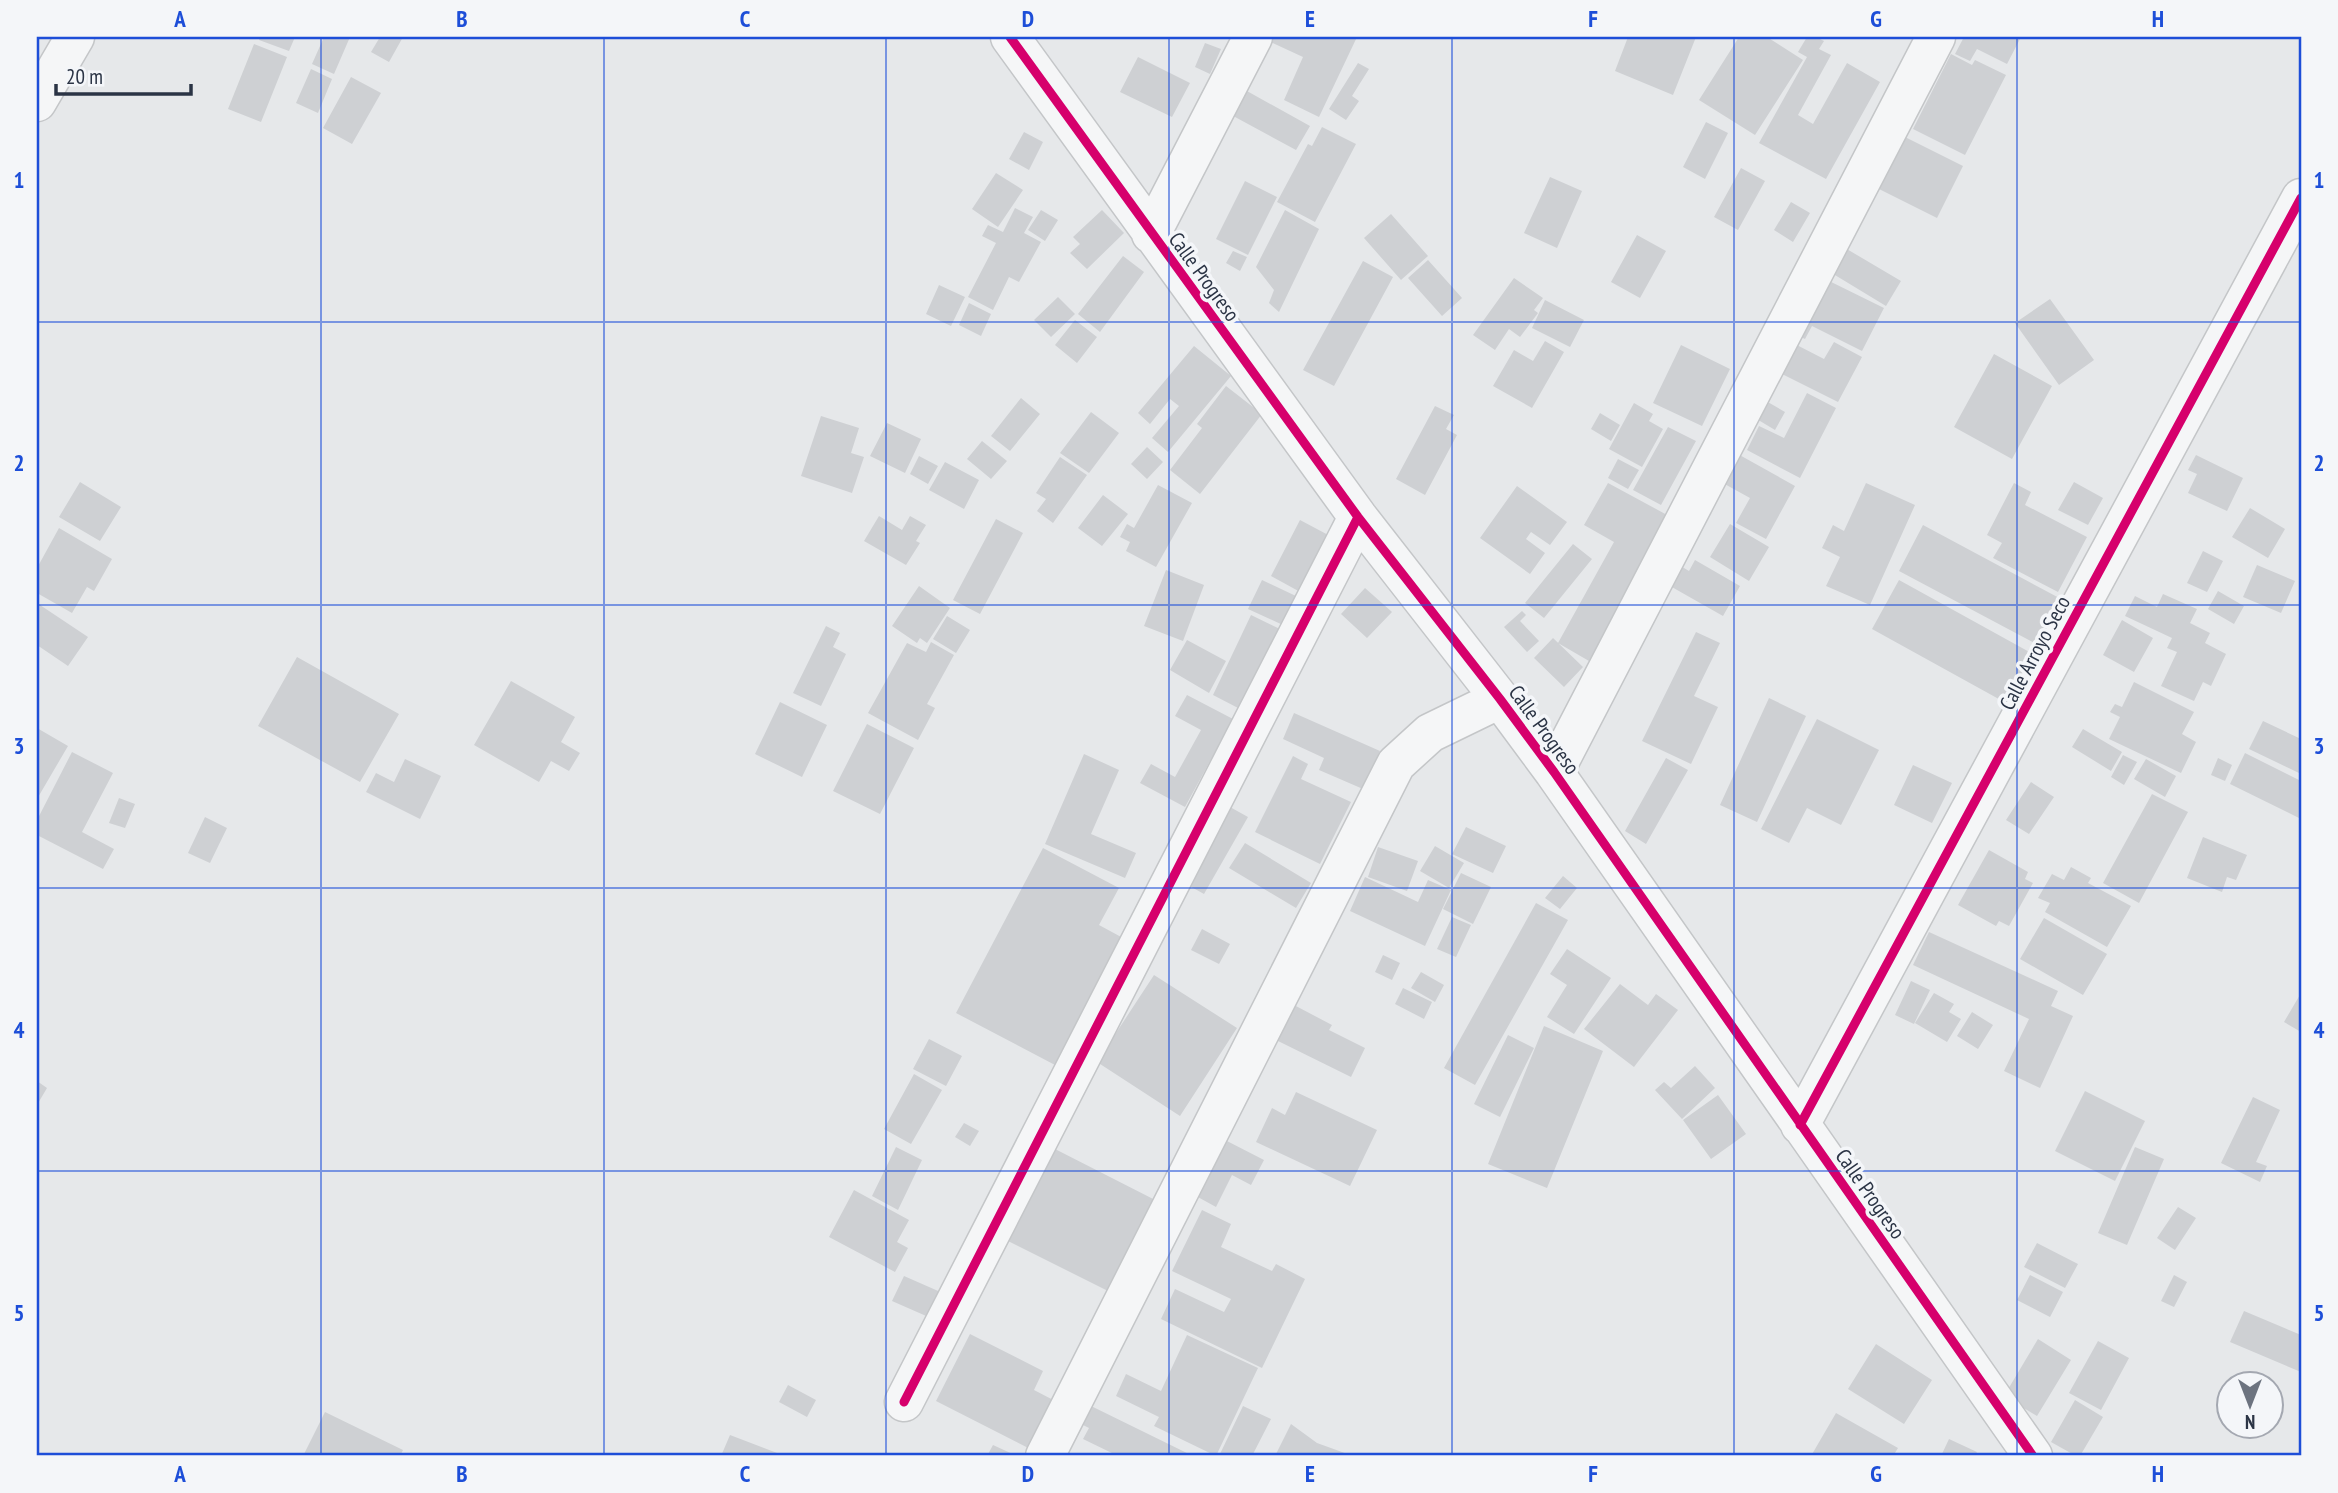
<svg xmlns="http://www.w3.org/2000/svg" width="2338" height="1493" font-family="'PT Sans Narrow',sans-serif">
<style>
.building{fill:#ced0d3}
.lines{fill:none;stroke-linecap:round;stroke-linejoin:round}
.street-casing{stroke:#c4c6c8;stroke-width:41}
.street{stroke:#f5f6f7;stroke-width:38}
.cycleway-casing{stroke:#f4f6f9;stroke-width:13}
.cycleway{stroke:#d6006c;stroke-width:9}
.grid{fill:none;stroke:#1d4ed8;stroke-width:2;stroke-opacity:0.55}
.labels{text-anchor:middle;stroke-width:7;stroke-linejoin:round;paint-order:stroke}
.street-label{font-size:21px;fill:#2b3445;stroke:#f4f6f9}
.neatline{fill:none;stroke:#1d4ed8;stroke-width:2.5}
.grid-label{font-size:23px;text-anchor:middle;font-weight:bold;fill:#1d4ed8}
</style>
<rect width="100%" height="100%" fill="#e6e8ea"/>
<path class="building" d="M 260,37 L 295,37 L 289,51 L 259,40 Z
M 324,37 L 350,37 L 334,74 L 312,64 Z
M 380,37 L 403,37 L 389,62 L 371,52 Z
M 1260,37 L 1357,37 L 1319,117 L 1284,100 L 1303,57 Z
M 1628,37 L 1696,37 L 1673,95 L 1615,71 Z
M 1739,37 L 1767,37 L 1803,60 L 1755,135 L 1699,100 Z
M 1807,37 L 1816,37 L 1824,41 L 1819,49 L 1831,55 L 1798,115 L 1813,124 L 1847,63 L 1880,82 L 1826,179 L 1759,143 L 1807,57 L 1798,52 Z
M 1964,37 L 2021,37 L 2007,64 L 1977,49 L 1970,61 L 1955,54 Z
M 1205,43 L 1221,49 L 1210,74 L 1195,67 Z
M 254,44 L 287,57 L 261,122 L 228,109 Z
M 1951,54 L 1972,65 L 1975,60 L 2006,75 L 1965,155 L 1913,129 Z
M 1138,57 L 1190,83 L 1172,117 L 1120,92 Z
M 1358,63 L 1369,69 L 1352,96 L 1359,101 L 1346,120 L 1329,109 Z
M 311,69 L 332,79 L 318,113 L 296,103 Z
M 351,77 L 381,93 L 352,144 L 323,128 Z
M 1238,86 L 1310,126 L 1296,150 L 1224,111 Z
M 1706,122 L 1728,133 L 1705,179 L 1683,167 Z
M 1322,127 L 1356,144 L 1315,222 L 1277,202 L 1308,144 L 1312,146 Z
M 1024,132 L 1043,142 L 1029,170 L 1009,159 Z
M 1901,135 L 1963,166 L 1937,218 L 1875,187 Z
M 1741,168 L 1765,181 L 1738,230 L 1714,217 Z
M 996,173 L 1023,190 L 998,227 L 972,209 Z
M 1550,177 L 1582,191 L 1557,248 L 1524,233 Z
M 1245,181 L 1277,197 L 1248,255 L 1216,239 Z
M 1791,202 L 1810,213 L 1793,242 L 1774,230 Z
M 1015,208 L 1033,217 L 1024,233 L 1041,242 L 1019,282 L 1009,277 L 993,310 L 968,297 L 996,243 L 982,236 L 988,225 L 1003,232 Z
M 1041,210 L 1058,220 L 1045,241 L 1028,230 Z
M 1102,210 L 1124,233 L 1087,269 L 1070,253 L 1080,244 L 1073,237 Z
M 1285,210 L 1319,229 L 1279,312 L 1269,303 L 1274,290 L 1256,267 Z
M 1391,214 L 1428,256 L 1401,280 L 1364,238 Z
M 1637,235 L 1666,251 L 1640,298 L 1611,282 Z
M 1840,245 L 1901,281 L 1886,306 L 1825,269 Z
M 1233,251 L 1247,257 L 1240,271 L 1226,263 Z
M 1123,256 L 1144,272 L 1100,332 L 1078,314 Z
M 1428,260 L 1462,298 L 1442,316 L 1408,278 Z
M 1363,261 L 1393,277 L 1334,386 L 1303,370 Z
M 1819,276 L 1884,308 L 1862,351 L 1812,326 L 1805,339 L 1792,333 Z
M 1514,278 L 1543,298 L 1534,310 L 1538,313 L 1520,337 L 1509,329 L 1495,350 L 1473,335 Z
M 939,285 L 965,297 L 951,326 L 926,314 Z
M 1058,297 L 1075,314 L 1051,337 L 1034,320 Z
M 2050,299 L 2094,360 L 2059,385 L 2015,323 Z
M 1545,300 L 1584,320 L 1570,347 L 1532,328 Z
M 969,303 L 991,314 L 981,336 L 959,325 Z
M 1075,320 L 1097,337 L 1077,363 L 1055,345 Z
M 1545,341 L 1564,352 L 1532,408 L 1493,386 L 1514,350 L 1533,361 Z
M 1789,341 L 1824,359 L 1834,342 L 1862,357 L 1838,402 L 1774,370 Z
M 1681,345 L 1730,369 L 1702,426 L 1653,403 Z
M 1194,346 L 1231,376 L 1168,452 L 1152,438 L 1179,406 L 1170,399 L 1150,424 L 1138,413 Z
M 1994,354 L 2052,386 L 2012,459 L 1954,427 Z
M 1226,386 L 1262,414 L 1200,494 L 1170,470 L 1202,428 L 1197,424 Z
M 1807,393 L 1836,408 L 1800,478 L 1747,450 L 1759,426 L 1784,438 Z
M 1021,398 L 1040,414 L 1010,451 L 991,436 Z
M 1766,401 L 1785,412 L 1775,430 L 1755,418 Z
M 1634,403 L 1653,414 L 1649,421 L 1663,429 L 1642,467 L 1609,449 Z
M 1435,406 L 1454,415 L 1446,429 L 1457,435 L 1425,495 L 1396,479 Z
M 1091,412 L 1119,433 L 1089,473 L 1060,453 Z
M 1600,413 L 1620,425 L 1611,441 L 1591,429 Z
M 821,416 L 859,428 L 851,453 L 864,457 L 852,493 L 801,476 Z
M 887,423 L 921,439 L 905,473 L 870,456 Z
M 1668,427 L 1696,441 L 1661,505 L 1633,490 Z
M 982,441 L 1007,461 L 991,479 L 967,459 Z
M 1147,447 L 1163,462 L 1147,479 L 1131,464 Z
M 1736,453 L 1795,486 L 1766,539 L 1736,523 L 1750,498 L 1721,482 Z
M 2196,455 L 2243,478 L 2227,511 L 2188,493 L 2197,474 L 2188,470 Z
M 919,456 L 938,466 L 928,484 L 910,474 Z
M 1060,457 L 1087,475 L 1053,523 L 1037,511 L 1046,499 L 1036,493 Z
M 1618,459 L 1639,470 L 1628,489 L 1608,478 Z
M 945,462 L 979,480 L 964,509 L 929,490 Z
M 80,482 L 121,507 L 100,541 L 59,517 Z
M 2074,482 L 2103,498 L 2088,525 L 2058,510 Z
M 1608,483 L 1669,516 L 1589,661 L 1558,643 L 1614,542 L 1584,525 Z
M 1866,483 L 1915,505 L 1870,605 L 1826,586 L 1840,557 L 1822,548 L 1833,525 L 1844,531 Z
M 2014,483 L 2031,492 L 2025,505 L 2087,537 L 2058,592 L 1993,558 L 2002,543 L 1987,535 Z
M 1158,485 L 1192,503 L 1156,567 L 1126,551 L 1130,542 L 1120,537 L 1127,524 L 1134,528 Z
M 1517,486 L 1567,522 L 1550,545 L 1531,532 L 1526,539 L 1545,553 L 1530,574 L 1480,538 Z
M 1103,495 L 1128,514 L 1102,546 L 1078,528 Z
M 2250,508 L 2285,529 L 2268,558 L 2232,537 Z
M 879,516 L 902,530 L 910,516 L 926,525 L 916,541 L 920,543 L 906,565 L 864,541 Z
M 996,519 L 1023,533 L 980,614 L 953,600 Z
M 1300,520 L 1332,537 L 1302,593 L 1271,576 Z
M 1730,524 L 1769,547 L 1749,581 L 1710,557 Z
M 1923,525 L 2063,600 L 2038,645 L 1899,571 Z
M 59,528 L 112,559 L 94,591 L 87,587 L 72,613 L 37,593 L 37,568 Z
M 1573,544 L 1592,559 L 1544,618 L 1525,603 Z
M 2203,551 L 2223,561 L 2207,592 L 2187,583 Z
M 1695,560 L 1740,586 L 1723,616 L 1663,582 L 1674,562 L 1689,571 Z
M 2257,565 L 2295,581 L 2281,613 L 2243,597 Z
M 1166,570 L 1204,585 L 1183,641 L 1144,626 Z
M 1262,580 L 1298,597 L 1285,626 L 1248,609 Z
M 1899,580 L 2033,654 L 2006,703 L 1872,629 Z
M 919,586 L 950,608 L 927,643 L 920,638 L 917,643 L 892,626 Z
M 1365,588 L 1392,612 L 1367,638 L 1341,614 Z
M 2218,591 L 2244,606 L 2234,624 L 2208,609 Z
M 2163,594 L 2197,609 L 2190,623 L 2210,633 L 2205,643 L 2226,654 L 2211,686 L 2203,682 L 2194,701 L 2161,686 L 2177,652 L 2167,648 L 2172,638 L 2125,616 L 2135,596 L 2157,607 Z
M 37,603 L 88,637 L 68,666 L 37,645 Z
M 1522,611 L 1526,615 L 1520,621 L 1539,641 L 1527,652 L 1504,627 Z
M 1251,615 L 1282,630 L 1240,709 L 1213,695 Z
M 947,616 L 970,630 L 956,653 L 933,639 Z
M 2122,620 L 2153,638 L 2134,672 L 2103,655 Z
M 826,626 L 840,633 L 833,647 L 846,654 L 821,706 L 793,693 Z
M 1696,632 L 1720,643 L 1694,696 L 1718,707 L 1691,764 L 1642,741 Z
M 1553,638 L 1583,667 L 1564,687 L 1534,658 Z
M 1187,640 L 1226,661 L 1209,693 L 1170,670 Z
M 931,642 L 954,655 L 927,704 L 935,708 L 918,740 L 868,713 L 907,643 L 926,652 Z
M 297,657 L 399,714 L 360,782 L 258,726 Z
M 511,681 L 575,717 L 561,742 L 580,753 L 569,771 L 551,761 L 539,782 L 474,745 Z
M 2134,682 L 2194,712 L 2182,734 L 2196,742 L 2181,773 L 2109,739 L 2120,717 L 2110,712 L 2115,704 L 2122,707 Z
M 1187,695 L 1233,719 L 1185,807 L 1140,783 L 1151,764 L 1175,777 L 1201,730 L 1175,716 Z
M 1769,698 L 1806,716 L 1757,822 L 1720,805 Z
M 780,702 L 827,725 L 802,777 L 755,754 Z
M 1294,713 L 1380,751 L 1363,789 L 1319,770 L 1324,758 L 1283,739 Z
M 1817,719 L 1879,750 L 1841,825 L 1807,808 L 1789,843 L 1761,829 Z
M 2263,721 L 2301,739 L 2301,768 L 2299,773 L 2249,749 Z
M 867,724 L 914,748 L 880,814 L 833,791 Z
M 37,728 L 68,746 L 37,799 Z
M 2083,729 L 2122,752 L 2111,771 L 2072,747 Z
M 72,752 L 113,773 L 82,832 L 114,849 L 103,869 L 37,835 L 37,820 Z
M 2245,753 L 2301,781 L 2301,819 L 2230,784 Z
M 1084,754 L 1119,770 L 1091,834 L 1136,853 L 1125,878 L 1045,844 Z
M 2123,755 L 2137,762 L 2124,785 L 2111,777 Z
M 1293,756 L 1308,764 L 1301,779 L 1351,802 L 1320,864 L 1255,832 Z
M 1666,758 L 1688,770 L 1646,844 L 1625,831 Z
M 2218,758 L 2232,765 L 2225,781 L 2211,775 Z
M 405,759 L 441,776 L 420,819 L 366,792 L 376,773 L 394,782 Z
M 2146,759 L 2176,776 L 2165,797 L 2134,779 Z
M 1913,765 L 1952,783 L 1932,823 L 1894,805 Z
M 2031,782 L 2054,797 L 2029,834 L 2006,820 Z
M 2152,794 L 2188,812 L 2139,903 L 2103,883 Z
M 119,798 L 135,804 L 125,828 L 109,823 Z
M 1221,802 L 1248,817 L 1204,894 L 1177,879 Z
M 205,817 L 227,828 L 210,863 L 188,853 Z
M 1466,827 L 1506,846 L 1493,873 L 1452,854 Z
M 2203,837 L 2247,855 L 2236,880 L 2227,877 L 2222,892 L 2187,878 Z
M 1245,843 L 1311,883 L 1296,908 L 1229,868 Z
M 1435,846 L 1464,863 L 1449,888 L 1420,871 Z
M 1378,847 L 1418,861 L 1407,891 L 1368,877 Z
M 1043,848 L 1119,888 L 1099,925 L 1123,938 L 1055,1065 L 956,1013 Z
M 1989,850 L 2028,872 L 2025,879 L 2033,883 L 2009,926 L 1999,921 L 1996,926 L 1958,905 Z
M 2071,867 L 2091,878 L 2088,883 L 2131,906 L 2107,947 L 2045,912 L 2050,903 L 2038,898 L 2052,874 L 2064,880 Z
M 1461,873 L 1491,887 L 1473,924 L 1443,909 Z
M 1563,876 L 1577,888 L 1560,909 L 1545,898 Z
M 1365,877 L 1418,902 L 1428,880 L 1451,890 L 1425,946 L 1350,911 Z
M 1536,903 L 1568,920 L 1475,1085 L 1444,1068 Z
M 1452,917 L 1471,925 L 1456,957 L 1437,949 Z
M 2044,918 L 2107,954 L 2083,995 L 2020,959 Z
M 1202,929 L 1230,944 L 1219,964 L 1191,950 Z
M 1929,932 L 2058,991 L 2051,1006 L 2073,1016 L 2040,1088 L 2004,1071 L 2029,1019 L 1913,965 Z
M 1567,949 L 1611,978 L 1574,1034 L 1547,1017 L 1567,985 L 1550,974 Z
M 1383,955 L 1400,963 L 1392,980 L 1375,972 Z
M 1421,972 L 1444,985 L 1435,1002 L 1411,988 Z
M 1154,975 L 1237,1028 L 1180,1116 L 1097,1062 Z
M 1911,981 L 1930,990 L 1914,1024 L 1895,1015 Z
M 1620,984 L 1648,1005 L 1656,994 L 1678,1010 L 1634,1067 L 1584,1029 Z
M 1403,988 L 1432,1002 L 1424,1019 L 1395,1004 Z
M 1934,993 L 1954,1004 L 1949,1012 L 1961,1019 L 1947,1042 L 1915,1023 Z
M 2301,993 L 2301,1032 L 2284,1022 Z
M 1294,1005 L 1332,1025 L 1329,1030 L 1365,1048 L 1351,1077 L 1276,1040 Z
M 1972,1012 L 1993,1025 L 1978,1049 L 1957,1036 Z
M 1544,1026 L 1603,1051 L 1547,1188 L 1488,1164 Z
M 1508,1035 L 1534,1048 L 1500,1117 L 1474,1104 Z
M 929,1039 L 962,1056 L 946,1086 L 913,1069 Z
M 1695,1066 L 1715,1088 L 1682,1119 L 1655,1090 L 1664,1082 L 1671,1088 Z
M 914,1074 L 942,1090 L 911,1144 L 884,1129 Z
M 37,1081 L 47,1088 L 37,1105 Z
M 2085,1091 L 2145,1121 L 2115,1181 L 2055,1151 Z
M 1296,1092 L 1377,1130 L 1350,1186 L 1256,1142 L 1272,1108 L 1285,1115 Z
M 1718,1095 L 1746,1134 L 1711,1159 L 1683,1120 Z
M 2253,1097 L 2280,1110 L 2256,1162 L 2267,1166 L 2260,1182 L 2221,1163 Z
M 964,1123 L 979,1131 L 970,1146 L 955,1137 Z
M 1225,1140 L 1264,1160 L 1251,1185 L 1232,1175 L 1216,1207 L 1196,1196 Z
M 896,1147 L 922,1160 L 898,1210 L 872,1196 Z
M 2135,1147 L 2164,1159 L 2127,1245 L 2098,1233 Z
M 1055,1149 L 1161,1203 L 1114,1294 L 1008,1241 Z
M 854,1190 L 909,1220 L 897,1242 L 908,1248 L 895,1272 L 829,1237 Z
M 2178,1207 L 2196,1218 L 2175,1250 L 2157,1238 Z
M 1202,1210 L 1231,1224 L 1221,1247 L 1272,1271 L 1276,1264 L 1305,1279 L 1262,1368 L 1161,1319 L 1175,1289 L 1224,1312 L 1231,1299 L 1172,1271 Z
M 2037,1243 L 2078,1264 L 2065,1288 L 2024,1267 Z
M 2030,1275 L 2063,1292 L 2050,1317 L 2017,1300 Z
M 2174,1275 L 2187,1282 L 2174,1307 L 2161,1301 Z
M 904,1276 L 945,1294 L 933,1319 L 892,1301 Z
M 2244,1311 L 2301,1335 L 2301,1372 L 2230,1342 Z
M 970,1334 L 1043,1371 L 1034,1390 L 1061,1404 L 1036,1452 L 936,1401 Z
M 1187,1335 L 1258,1368 L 1216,1456 L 1154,1426 L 1159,1417 L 1116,1396 L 1126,1374 L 1161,1391 Z
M 2038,1339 L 2071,1360 L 2037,1416 L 2004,1396 Z
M 2098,1341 L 2129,1358 L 2101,1410 L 2069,1393 Z
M 1876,1344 L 1932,1380 L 1904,1424 L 1848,1389 Z
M 788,1385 L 816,1400 L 807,1417 L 779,1402 Z
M 2075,1400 L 2103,1417 L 2080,1456 L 2076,1456 L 2051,1442 Z
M 1089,1405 L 1193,1456 L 1118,1456 L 1083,1439 L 1089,1428 L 1079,1423 Z
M 1243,1406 L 1271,1419 L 1252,1456 L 1219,1456 Z
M 325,1412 L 403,1450 L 400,1456 L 303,1456 Z
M 1836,1413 L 1898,1448 L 1893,1456 L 1811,1456 Z
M 1291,1424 L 1317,1443 L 1353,1456 L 1275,1456 Z
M 730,1435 L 785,1456 L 721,1456 Z
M 1949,1439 L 1977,1452 L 1975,1456 L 1941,1456 Z
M 993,1445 L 1017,1456 L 987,1456 Z"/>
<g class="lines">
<g class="street-casing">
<path id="street" d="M 1010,37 L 1358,517 L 1500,699 L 1554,772 L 2033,1456
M 37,102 L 75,37
M 1151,234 L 1253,37
M 1554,772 L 1936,37
M 1800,1125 L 2301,198
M 904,1402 L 1358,517
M 1045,1456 L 1396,764 L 1430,733 L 1500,699"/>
</g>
<use href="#street" class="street"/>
<g class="cycleway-casing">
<path id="cycleway" d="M 1010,37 L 1358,517 L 1500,699 L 1554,772 L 2033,1456
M 1800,1125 L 2301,198
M 904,1402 L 1358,517"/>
</g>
<use href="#cycleway" class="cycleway"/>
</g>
<path class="grid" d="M 321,37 L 321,1456M 604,37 L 604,1456M 886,37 L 886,1456M 1169,37 L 1169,1456M 1452,37 L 1452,1456M 1734,37 L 1734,1456M 2017,37 L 2017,1456M 37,322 L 2301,322M 37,605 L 2301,605M 37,888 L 2301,888M 37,1171 L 2301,1171"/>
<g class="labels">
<g class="street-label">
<text transform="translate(1204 277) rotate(54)" y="7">Calle Progreso</text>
<text transform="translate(2035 653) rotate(-62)" y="7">Calle Arroyo Seco</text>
<text transform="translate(1544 730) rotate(54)" y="7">Calle Progreso</text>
<text transform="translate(1870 1194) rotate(55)" y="7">Calle Progreso</text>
</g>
</g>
<rect width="2338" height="1493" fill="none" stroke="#f4f6f9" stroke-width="77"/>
<g transform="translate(2250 1405) rotate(180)"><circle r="33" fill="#f4f6f9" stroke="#a4a8b1" stroke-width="2"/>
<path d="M0-5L12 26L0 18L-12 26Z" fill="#6c737f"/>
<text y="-10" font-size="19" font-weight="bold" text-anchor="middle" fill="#2b3445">N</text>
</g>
<path d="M56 84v10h135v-10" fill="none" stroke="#2b3445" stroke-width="3.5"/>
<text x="66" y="84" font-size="21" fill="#2b3445" stroke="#f4f6f9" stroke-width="5" paint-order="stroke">20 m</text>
<rect x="38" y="38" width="2262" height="1416" class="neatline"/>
<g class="grid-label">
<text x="180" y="27">A</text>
<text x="462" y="27">B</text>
<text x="745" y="27">C</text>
<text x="1028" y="27">D</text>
<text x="1310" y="27">E</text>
<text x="1593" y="27">F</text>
<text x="1876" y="27">G</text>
<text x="2158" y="27">H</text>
<text x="19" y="188">1</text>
<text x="2319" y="188">1</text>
<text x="19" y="471">2</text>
<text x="2319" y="471">2</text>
<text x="19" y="754">3</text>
<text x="2319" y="754">3</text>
<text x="19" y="1038">4</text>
<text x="2319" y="1038">4</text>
<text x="19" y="1321">5</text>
<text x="2319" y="1321">5</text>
<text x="180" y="1482">A</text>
<text x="462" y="1482">B</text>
<text x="745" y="1482">C</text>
<text x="1028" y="1482">D</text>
<text x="1310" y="1482">E</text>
<text x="1593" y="1482">F</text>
<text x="1876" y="1482">G</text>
<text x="2158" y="1482">H</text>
</g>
</svg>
